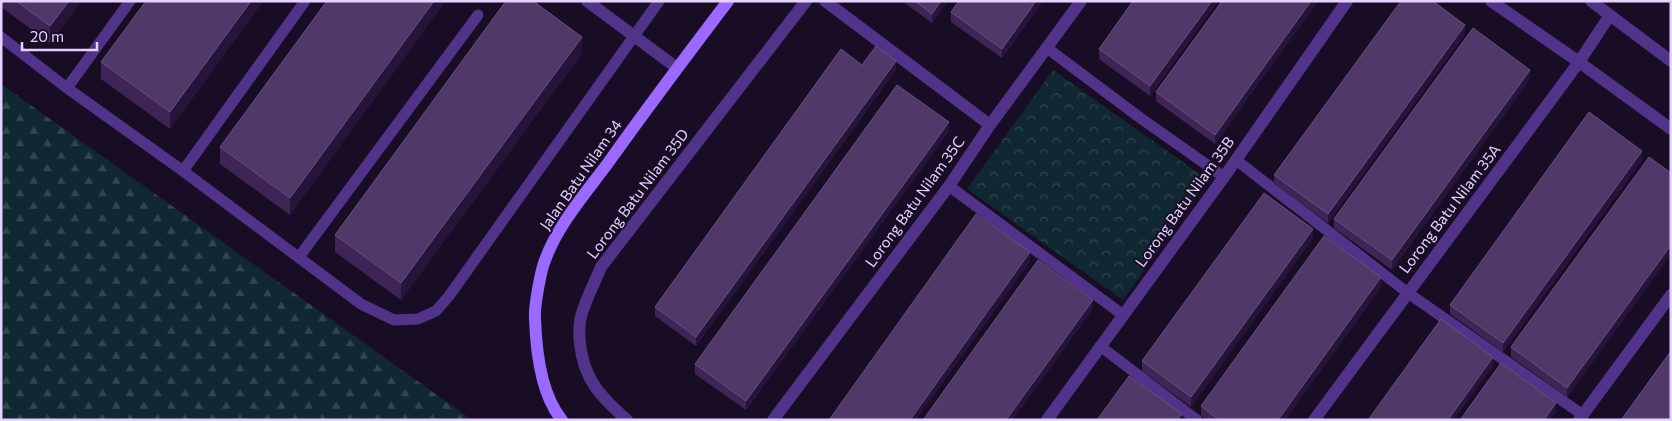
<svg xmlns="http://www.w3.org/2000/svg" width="1672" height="421" font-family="Commissioner,sans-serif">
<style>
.forest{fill:url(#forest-firs)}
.park{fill:url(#park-crowns)}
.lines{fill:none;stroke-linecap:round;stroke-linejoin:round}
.lane{stroke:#513489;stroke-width:11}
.street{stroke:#513489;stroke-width:12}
.secondary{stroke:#9b69ff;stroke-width:12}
.wall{fill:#3e2556}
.shaded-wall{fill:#27143b}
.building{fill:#503868;stroke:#675080}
.labels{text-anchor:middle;stroke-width:4;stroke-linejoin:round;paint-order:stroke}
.street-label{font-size:15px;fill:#e5d2ff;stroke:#190d26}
</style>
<defs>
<pattern id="forest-firs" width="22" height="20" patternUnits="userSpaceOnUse" patternTransform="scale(1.25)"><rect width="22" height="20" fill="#102831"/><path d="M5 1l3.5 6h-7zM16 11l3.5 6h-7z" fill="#334650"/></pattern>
<pattern id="park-crowns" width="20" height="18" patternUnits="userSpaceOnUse" patternTransform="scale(1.25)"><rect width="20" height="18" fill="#102831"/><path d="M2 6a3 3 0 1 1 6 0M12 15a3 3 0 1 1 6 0" fill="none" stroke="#334650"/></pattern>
</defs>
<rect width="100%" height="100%" fill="#190d26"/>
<path class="forest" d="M 1,84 L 472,420 L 1,420 Z"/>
<path class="park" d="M 1053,70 L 1208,180 L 1123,300 L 967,189 Z"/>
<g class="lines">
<path class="lane" d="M 1,37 L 67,88 L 183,171 L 361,304 L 394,320 L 418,319 L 436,311 L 449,296 L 659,1
M 1047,48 L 1139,117 L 1224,177
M 67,88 L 130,1
M 1236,160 L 1408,293 L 1583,415
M 183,171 L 305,1
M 949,186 L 1123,315
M 299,257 L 478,15
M 1100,346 L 1197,420"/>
<path class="street" d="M 587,1 L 677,68
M 825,1 L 990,125
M 1491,1 L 1579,62 L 1671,129
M 1591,1 L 1671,61
M 627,420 C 601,397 584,380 580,344 C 579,334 579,322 582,313 C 587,297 595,282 601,267 L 806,1
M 773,420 L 949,186 L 990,125 L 1081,1
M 1047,420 L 1224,177 L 1347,1
M 1314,420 L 1579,62 L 1610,15
M 1579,420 L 1671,295"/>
<path class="secondary" d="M 562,420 C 541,395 536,350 535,318 C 534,307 540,277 543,266 C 555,228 585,194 608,163 C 647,108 687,55 728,1"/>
</g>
<path class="wall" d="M 1,1 L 81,1 L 50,43 L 1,7 Z
M 146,1 L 263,1 L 170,129 L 101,79 L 101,62 Z
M 327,1 L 290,215 L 220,164 L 220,147 Z
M 902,1 L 948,1 L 932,23 Z
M 959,1 L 1043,1 L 1002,58 L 951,22 L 951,12 Z
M 1133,1 L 1218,1 L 1150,96 L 1099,59 L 1099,49 Z
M 1222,1 L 1318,1 L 1215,144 L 1156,101 L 1156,92 Z
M 1465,34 L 1328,223 L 1274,184 L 1274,175 Z
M 582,53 L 401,300 L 335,252 L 335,235 Z
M 862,65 L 896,70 L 696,346 L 655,316 L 655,307 Z
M 1530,79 L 1392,270 L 1334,228 L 1334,219 Z
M 949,131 L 746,410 L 695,374 L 695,364 Z
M 1642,160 L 1503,352 L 1450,314 L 1450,305 Z
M 1671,173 L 1671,254 L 1567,397 L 1511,357 L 1511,347 Z
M 1313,238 L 1191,407 L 1142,371 L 1142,361 Z
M 1381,287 L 1285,420 L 1207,420 L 1201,416 L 1201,406 Z"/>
<path class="shaded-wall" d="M 69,1 L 81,1 L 50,43 L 50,26 Z
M 251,1 L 263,1 L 170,129 L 170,112 Z
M 434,1 L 446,1 L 290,215 L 290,198 Z
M 941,1 L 948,1 L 932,23 L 932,14 Z
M 1036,1 L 1043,1 L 1002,58 L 1002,49 Z
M 1212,1 L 1218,1 L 1150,96 L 1150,86 Z
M 1311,1 L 1318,1 L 1215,144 L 1215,135 Z
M 1465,25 L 1465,34 L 1328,223 L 1328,214 Z
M 582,37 L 582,53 L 401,300 L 401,283 Z
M 896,61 L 896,70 L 696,346 L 696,337 Z
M 1530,70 L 1530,79 L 1392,270 L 1392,260 Z
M 949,122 L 949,131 L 746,410 L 746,401 Z
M 1642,151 L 1642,160 L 1503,352 L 1503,343 Z
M 1313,229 L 1313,238 L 1191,407 L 1191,397 Z
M 1671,245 L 1671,254 L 1567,397 L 1567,388 Z
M 1030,252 L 1030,262 L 916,420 L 910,420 Z
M 1381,277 L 1381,287 L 1285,420 L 1278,420 Z
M 1093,300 L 1093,309 L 1013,420 L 1006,420 Z
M 1493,357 L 1493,366 L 1454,420 L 1448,420 Z
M 1556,403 L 1556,412 L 1550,420 L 1544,420 Z
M 1182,414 L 1182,420 L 1177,420 Z"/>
<path class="building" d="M 16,1 L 69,1 L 50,26 Z
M 146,1 L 251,1 L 170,112 L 101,62 Z
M 327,1 L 434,1 L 290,198 L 220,147 Z
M 506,1 L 533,1 L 582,37 L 401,283 L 335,235 Z
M 915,1 L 941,1 L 932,14 Z
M 959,1 L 1036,1 L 1002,49 L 951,12 Z
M 1133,1 L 1212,1 L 1150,86 L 1099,49 Z
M 1222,1 L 1311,1 L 1215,135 L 1156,92 Z
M 1401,1 L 1433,1 L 1465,25 L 1328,214 L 1274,175 Z
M 1473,28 L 1530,70 L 1392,260 L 1334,219 Z
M 876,46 L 896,61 L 696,337 L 655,307 L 841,49 L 862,65 Z
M 897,85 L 949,122 L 746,401 L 695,364 Z
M 1589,112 L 1642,151 L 1503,343 L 1450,305 Z
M 1649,157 L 1671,173 L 1671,245 L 1567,388 L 1511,347 Z
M 1264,193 L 1313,229 L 1191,397 L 1142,361 Z
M 976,214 L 1030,252 L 910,420 L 829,420 Z
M 1324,236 L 1381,277 L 1278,420 L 1219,420 L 1201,406 Z
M 1038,260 L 1093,300 L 1006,420 L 923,420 Z
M 1441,319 L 1493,357 L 1448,420 L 1368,420 Z
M 1671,351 L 1671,420 L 1621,420 Z
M 1501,363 L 1556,403 L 1544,420 L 1460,420 Z
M 1129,376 L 1182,414 L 1177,420 L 1097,420 Z"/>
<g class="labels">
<g class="street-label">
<text transform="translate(581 175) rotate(-55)" y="5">Jalan Batu Nilam 34</text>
<text transform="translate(638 194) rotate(-53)" y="5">Lorong Batu Nilam 35D</text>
<text transform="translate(915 202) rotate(-54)" y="5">Lorong Batu Nilam 35C</text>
<text transform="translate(1185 202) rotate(-54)" y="5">Lorong Batu Nilam 35B</text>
<text transform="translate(1450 209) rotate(-53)" y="5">Lorong Batu Nilam 35A</text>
</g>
</g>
<rect width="1672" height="421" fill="none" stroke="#e5d2ff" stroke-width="5"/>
<path d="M22 42v8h75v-8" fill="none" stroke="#e5d2ff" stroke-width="2.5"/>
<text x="30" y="42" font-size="15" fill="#e5d2ff" stroke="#190d26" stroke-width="4" paint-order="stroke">20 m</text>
</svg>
